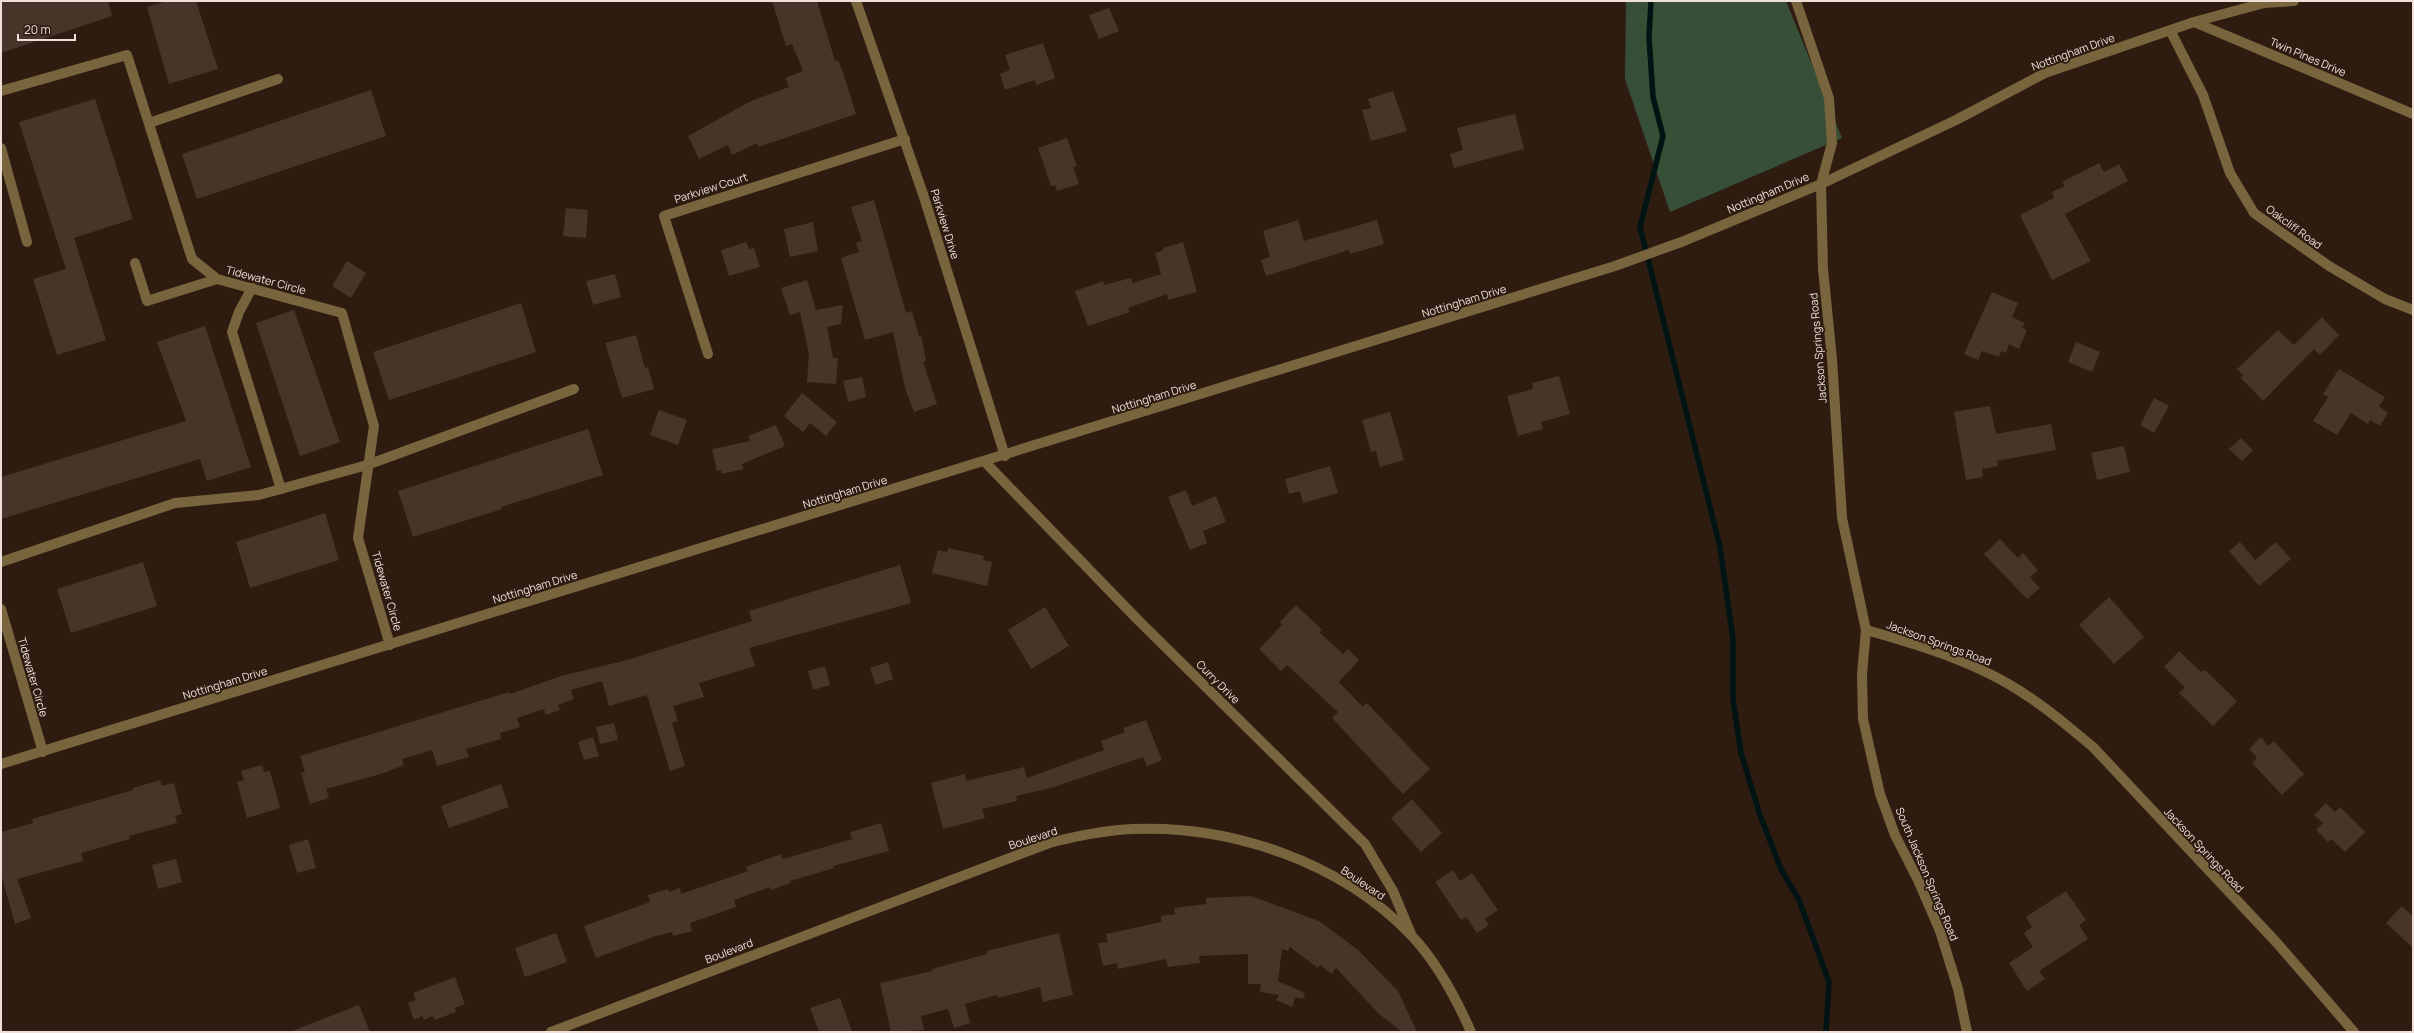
<svg xmlns="http://www.w3.org/2000/svg" width="2414" height="1033" font-family="Manrope,sans-serif">
<style>
.green{fill:#374f36}
.lines{fill:none;stroke-linecap:round;stroke-linejoin:round}
.stream{stroke:#001414;stroke-width:5.5}
.building{fill:#483428}
.service{stroke:#78653e;stroke-width:10}
.minor{stroke:#78653e;stroke-width:10}
.labels{text-anchor:middle;stroke-width:4;stroke-linejoin:round;paint-order:stroke}
.street-label{font-size:11px;fill:#eee0d9;stroke:#2f1c11}
</style>
<rect width="100%" height="100%" fill="#2f1c11"/>
<path class="green" d="M 1626,1 L 1786,1 L 1842,138 L 1670,212 L 1625,79 Z"/>
<g class="lines">
<path class="stream" d="M 1651,1 L 1649,37 L 1653,97 L 1663,136 L 1640,227 L 1720,547 L 1733,639 L 1733,700 L 1741,753 L 1760,815 L 1781,869 L 1799,900 L 1829,982 L 1826,1032"/>
</g>
<path class="building" d="M 1,1 L 108,1 L 112,16 L 1,53 Z
M 167,1 L 196,1 L 218,69 L 169,84 L 147,7 Z
M 772,1 L 817,1 L 835,61 L 838,60 L 843,72 L 856,114 L 758,147 L 757,143 L 732,155 L 728,145 L 699,159 L 688,136 L 751,101 L 789,87 L 785,78 L 803,71 L 792,44 L 786,46 Z
M 1109,8 L 1119,31 L 1099,39 L 1089,15 Z
M 1043,43 L 1055,78 L 1036,85 L 1035,80 L 1005,90 L 1000,74 L 1010,70 L 1005,55 Z
M 371,90 L 386,136 L 197,199 L 182,154 Z
M 1393,91 L 1407,131 L 1371,141 L 1362,110 L 1371,108 L 1368,99 Z
M 95,99 L 133,219 L 74,238 L 106,340 L 57,355 L 33,279 L 66,269 L 19,122 Z
M 1515,114 L 1524,149 L 1454,168 L 1450,154 L 1463,150 L 1457,128 Z
M 1067,138 L 1077,166 L 1073,167 L 1079,184 L 1057,191 L 1055,185 L 1051,186 L 1038,148 Z
M 2099,163 L 2104,172 L 2119,164 L 2128,181 L 2065,214 L 2091,261 L 2052,280 L 2020,215 L 2054,198 L 2052,192 L 2065,186 L 2062,182 Z
M 874,200 L 906,313 L 912,311 L 919,336 L 921,335 L 926,361 L 923,362 L 937,404 L 914,412 L 905,388 L 893,332 L 865,340 L 841,258 L 859,252 L 856,243 L 862,241 L 851,207 Z
M 566,208 L 588,210 L 586,238 L 563,236 Z
M 1298,220 L 1304,241 L 1377,220 L 1384,244 L 1350,254 L 1349,250 L 1266,276 L 1261,260 L 1270,257 L 1263,231 Z
M 813,222 L 818,251 L 790,257 L 784,229 Z
M 746,242 L 749,249 L 754,248 L 760,267 L 729,276 L 721,250 Z
M 1183,242 L 1197,292 L 1168,300 L 1167,294 L 1128,308 L 1130,312 L 1088,326 L 1075,291 L 1103,281 L 1104,285 L 1131,278 L 1133,283 L 1161,274 L 1155,253 L 1164,250 L 1163,248 Z
M 347,261 L 366,273 L 351,298 L 332,286 Z
M 615,274 L 621,297 L 593,305 L 586,281 Z
M 807,280 L 816,310 L 843,305 L 841,324 L 827,327 L 833,358 L 838,358 L 836,384 L 807,382 L 809,354 L 800,312 L 790,315 L 781,288 Z
M 1992,292 L 2018,303 L 2012,317 L 2025,323 L 2022,328 L 2027,330 L 2019,349 L 2009,344 L 2006,353 L 2001,351 L 1999,357 L 1982,351 L 1978,360 L 1964,354 Z
M 521,303 L 536,352 L 389,400 L 373,352 Z
M 294,310 L 340,442 L 300,456 L 256,323 Z
M 2322,317 L 2339,335 L 2320,355 L 2314,349 L 2263,401 L 2241,378 L 2243,375 L 2237,369 L 2278,330 L 2294,345 Z
M 205,326 L 251,467 L 207,481 L 200,459 L 1,519 L 1,477 L 186,421 L 157,342 Z
M 636,335 L 645,368 L 648,367 L 654,389 L 622,398 L 605,343 Z
M 2076,342 L 2100,352 L 2092,372 L 2068,362 Z
M 2339,369 L 2385,397 L 2379,406 L 2388,413 L 2380,426 L 2370,420 L 2368,424 L 2351,413 L 2337,435 L 2313,421 L 2328,397 L 2323,394 Z
M 1559,376 L 1570,414 L 1541,422 L 1543,429 L 1518,436 L 1507,396 L 1533,389 L 1532,383 Z
M 862,377 L 866,397 L 848,402 L 843,381 Z
M 802,393 L 837,422 L 826,436 L 810,423 L 803,432 L 784,416 Z
M 2154,398 L 2169,406 L 2154,433 L 2140,425 Z
M 1990,406 L 1996,434 L 2051,424 L 2056,450 L 1997,461 L 1998,466 L 1982,469 L 1983,477 L 1966,480 L 1954,412 Z
M 659,410 L 687,420 L 678,445 L 650,435 Z
M 1390,412 L 1404,460 L 1380,467 L 1376,451 L 1371,452 L 1362,420 Z
M 776,425 L 785,446 L 742,464 L 744,469 L 722,474 L 721,470 L 717,471 L 712,449 L 750,441 L 748,436 Z
M 588,429 L 603,475 L 501,507 L 502,509 L 413,537 L 398,491 Z
M 2241,438 L 2253,450 L 2242,461 L 2229,449 Z
M 2124,446 L 2130,472 L 2097,480 L 2091,453 Z
M 1330,466 L 1338,493 L 1303,503 L 1300,491 L 1289,494 L 1285,479 Z
M 1186,490 L 1192,506 L 1216,496 L 1226,522 L 1203,531 L 1207,543 L 1190,550 L 1168,497 Z
M 325,513 L 339,560 L 250,588 L 236,542 Z
M 2000,539 L 2018,558 L 2023,553 L 2038,570 L 2030,577 L 2040,588 L 2027,599 L 1984,554 Z
M 2240,542 L 2255,560 L 2276,542 L 2291,559 L 2259,586 L 2229,551 Z
M 948,548 L 984,556 L 983,560 L 992,562 L 987,586 L 932,573 L 938,550 L 947,552 Z
M 143,562 L 157,606 L 71,633 L 57,589 Z
M 900,565 L 911,603 L 749,648 L 755,666 L 699,683 L 704,697 L 673,706 L 678,721 L 672,723 L 685,766 L 670,771 L 647,695 L 609,706 L 602,681 L 571,690 L 574,699 L 558,705 L 560,710 L 546,715 L 544,709 L 517,718 L 520,727 L 500,733 L 501,739 L 466,749 L 469,757 L 437,766 L 432,750 L 402,759 L 404,765 L 384,773 L 326,789 L 329,798 L 310,804 L 301,773 L 305,772 L 300,756 L 509,692 L 510,694 L 561,676 L 627,660 L 752,621 L 749,611 Z
M 2109,597 L 2144,637 L 2114,664 L 2079,625 Z
M 1296,605 L 1322,630 L 1319,632 L 1343,654 L 1348,649 L 1359,660 L 1339,682 L 1363,707 L 1367,703 L 1430,769 L 1403,794 L 1332,718 L 1338,712 L 1287,665 L 1281,671 L 1259,649 L 1282,625 L 1280,622 Z
M 1045,607 L 1069,646 L 1031,669 L 1008,630 Z
M 2179,651 L 2201,672 L 2205,670 L 2237,701 L 2213,726 L 2179,693 L 2185,687 L 2164,667 Z
M 888,662 L 893,679 L 876,685 L 870,668 Z
M 825,666 L 830,685 L 813,690 L 808,671 Z
M 1146,720 L 1162,760 L 1147,766 L 1143,757 L 1051,788 L 1016,796 L 1017,801 L 982,809 L 985,818 L 943,829 L 931,783 L 965,774 L 966,781 L 1024,767 L 1027,778 L 1104,750 L 1101,741 L 1125,732 L 1123,728 Z
M 614,723 L 618,740 L 600,744 L 596,727 Z
M 593,737 L 599,756 L 584,760 L 578,742 Z
M 2261,737 L 2268,746 L 2274,741 L 2304,774 L 2282,795 L 2252,763 L 2257,758 L 2249,749 Z
M 262,765 L 264,772 L 270,771 L 280,808 L 247,818 L 237,782 L 244,780 L 241,771 Z
M 160,780 L 162,786 L 174,783 L 182,814 L 175,816 L 177,823 L 129,836 L 130,839 L 81,853 L 83,861 L 17,879 L 31,918 L 15,924 L 1,874 L 1,832 L 33,823 L 32,819 L 133,790 L 133,788 Z
M 501,784 L 509,807 L 449,828 L 441,806 Z
M 1412,799 L 1442,833 L 1421,852 L 1391,818 Z
M 2326,803 L 2335,812 L 2340,807 L 2365,832 L 2345,852 L 2331,839 L 2328,842 L 2316,830 L 2323,823 L 2314,815 Z
M 881,823 L 889,851 L 833,866 L 834,868 L 790,881 L 791,883 L 771,890 L 770,887 L 734,900 L 736,907 L 690,923 L 692,931 L 673,936 L 672,932 L 656,936 L 596,958 L 584,926 L 650,902 L 648,895 L 668,889 L 669,892 L 680,888 L 681,894 L 748,871 L 746,867 L 781,854 L 783,859 L 852,839 L 850,832 Z
M 308,839 L 316,868 L 297,873 L 289,845 Z
M 176,859 L 182,882 L 158,889 L 152,865 Z
M 1453,870 L 1460,881 L 1472,873 L 1498,910 L 1485,919 L 1489,925 L 1477,933 L 1466,917 L 1461,920 L 1435,882 Z
M 2066,891 L 2086,920 L 2079,925 L 2088,939 L 2039,971 L 2045,979 L 2027,991 L 2009,963 L 2033,947 L 2024,933 L 2032,927 L 2026,917 Z
M 1251,896 L 1319,921 L 1358,950 L 1398,991 L 1417,1032 L 1402,1032 L 1378,1013 L 1336,968 L 1332,974 L 1320,965 L 1318,968 L 1290,947 L 1288,951 L 1282,949 L 1278,981 L 1305,993 L 1303,999 L 1295,997 L 1292,1007 L 1276,1000 L 1279,995 L 1260,992 L 1261,984 L 1248,984 L 1248,954 L 1199,956 L 1200,963 L 1168,967 L 1166,959 L 1118,969 L 1117,963 L 1103,966 L 1098,943 L 1108,942 L 1106,934 L 1161,922 L 1161,916 L 1175,914 L 1174,908 L 1206,904 L 1206,898 Z
M 2402,906 L 2413,916 L 2413,948 L 2386,923 Z
M 556,933 L 567,962 L 525,977 L 515,948 Z
M 1059,933 L 1073,995 L 1043,1002 L 1040,987 L 998,998 L 997,995 L 965,1004 L 970,1023 L 954,1028 L 948,1009 L 921,1016 L 924,1030 L 891,1032 L 880,983 L 932,971 L 932,969 L 987,954 L 987,951 Z
M 455,977 L 465,1004 L 455,1008 L 456,1012 L 435,1020 L 433,1016 L 424,1020 L 422,1016 L 414,1020 L 408,1003 L 416,1000 L 413,993 Z
M 840,998 L 852,1032 L 819,1032 L 810,1008 Z
M 359,1005 L 370,1032 L 292,1032 L 292,1031 Z"/>
<g class="lines">
<path class="service" d="M 149,123 L 278,79
M 1,148 L 27,242
M 135,263 L 147,301 L 217,279
M 252,288 L 239,312 L 232,332 L 281,489"/>
<path class="minor" d="M 856,1 L 923,194 L 1005,456
M 1796,1 L 1829,98 L 1832,143 L 1821,184 L 1823,269 L 1832,359 L 1842,518 L 1866,630 L 1862,674 L 1863,719 L 1880,794 L 1895,835 L 1918,880 L 1940,931 L 1958,989 L 1967,1032
M 2194,22 L 2413,114
M 2170,30 L 2203,95 L 2230,173 L 2254,213 L 2329,266 L 2385,299 L 2413,310
M 1,91 L 127,55 L 192,259 L 217,279 L 342,313 L 374,426 L 358,538 L 390,645
M 708,354 L 664,216 L 905,139
M 984,461 L 1138,620 L 1365,844 L 1393,891 L 1411,934
M 1,562 L 175,503 L 259,495 L 367,465 L 574,389
M 1,609 L 43,752
M 1866,630 C 1920,645 1979,663 2026,695 C 2050,710 2071,729 2093,747 L 2277,943 L 2354,1032
M 1,764 L 1615,266 L 1684,241 L 1821,184 L 1956,120 L 2045,73 L 2194,22 L 2264,3 L 2294,1
M 551,1032 L 1052,842 C 1079,836 1105,830 1133,829 C 1232,825 1341,862 1411,935 C 1437,962 1456,998 1471,1032"/>
</g>
<g class="labels">
<g class="street-label">
<text transform="translate(2073 52) rotate(-20)" y="4">Nottingham Drive</text>
<text transform="translate(2308 57) rotate(23)" y="4">Twin Pines Drive</text>
<text transform="translate(711 188) rotate(-18)" y="4">Parkview Court</text>
<text transform="translate(1768 193) rotate(-23)" y="4">Nottingham Drive</text>
<text transform="translate(945 224) rotate(73)" y="4">Parkview Drive</text>
<text transform="translate(2294 227) rotate(36)" y="4">Oakcliff Road</text>
<text transform="translate(266 280) rotate(15)" y="4">Tidewater Circle</text>
<text transform="translate(1464 301) rotate(-17)" y="4">Nottingham Drive</text>
<text transform="translate(1818 348) rotate(-95)" y="4">Jackson Springs Road</text>
<text transform="translate(1154 397) rotate(-17)" y="4">Nottingham Drive</text>
<text transform="translate(845 492) rotate(-17)" y="4">Nottingham Drive</text>
<text transform="translate(535 587) rotate(-17)" y="4">Nottingham Drive</text>
<text transform="translate(387 591) rotate(74)" y="4">Tidewater Circle</text>
<text transform="translate(1939 643) rotate(20)" y="4">Jackson Springs Road</text>
<text transform="translate(33 677) rotate(74)" y="4">Tidewater Circle</text>
<text transform="translate(1218 682) rotate(45)" y="4">Curry Drive</text>
<text transform="translate(225 683) rotate(-17)" y="4">Nottingham Drive</text>
<text transform="translate(1033 838) rotate(-18)" y="4">Boulevard</text>
<text transform="translate(2204 850) rotate(47)" y="4">Jackson Springs Road</text>
<text transform="translate(1927 874) rotate(67)" y="4">South Jackson Springs Road</text>
<text transform="translate(1363 883) rotate(34)" y="4">Boulevard</text>
<text transform="translate(729 951) rotate(-21)" y="4">Boulevard</text>
</g>
</g>
<rect width="2414" height="1033" fill="none" stroke="#eee0d9" stroke-width="4"/>
<path d="M18 34v6h57v-6" fill="none" stroke="#eee0d9" stroke-width="2"/>
<text x="24" y="34" font-size="12" fill="#eee0d9" stroke="#2f1c11" stroke-width="3" paint-order="stroke">20 m</text>
</svg>
